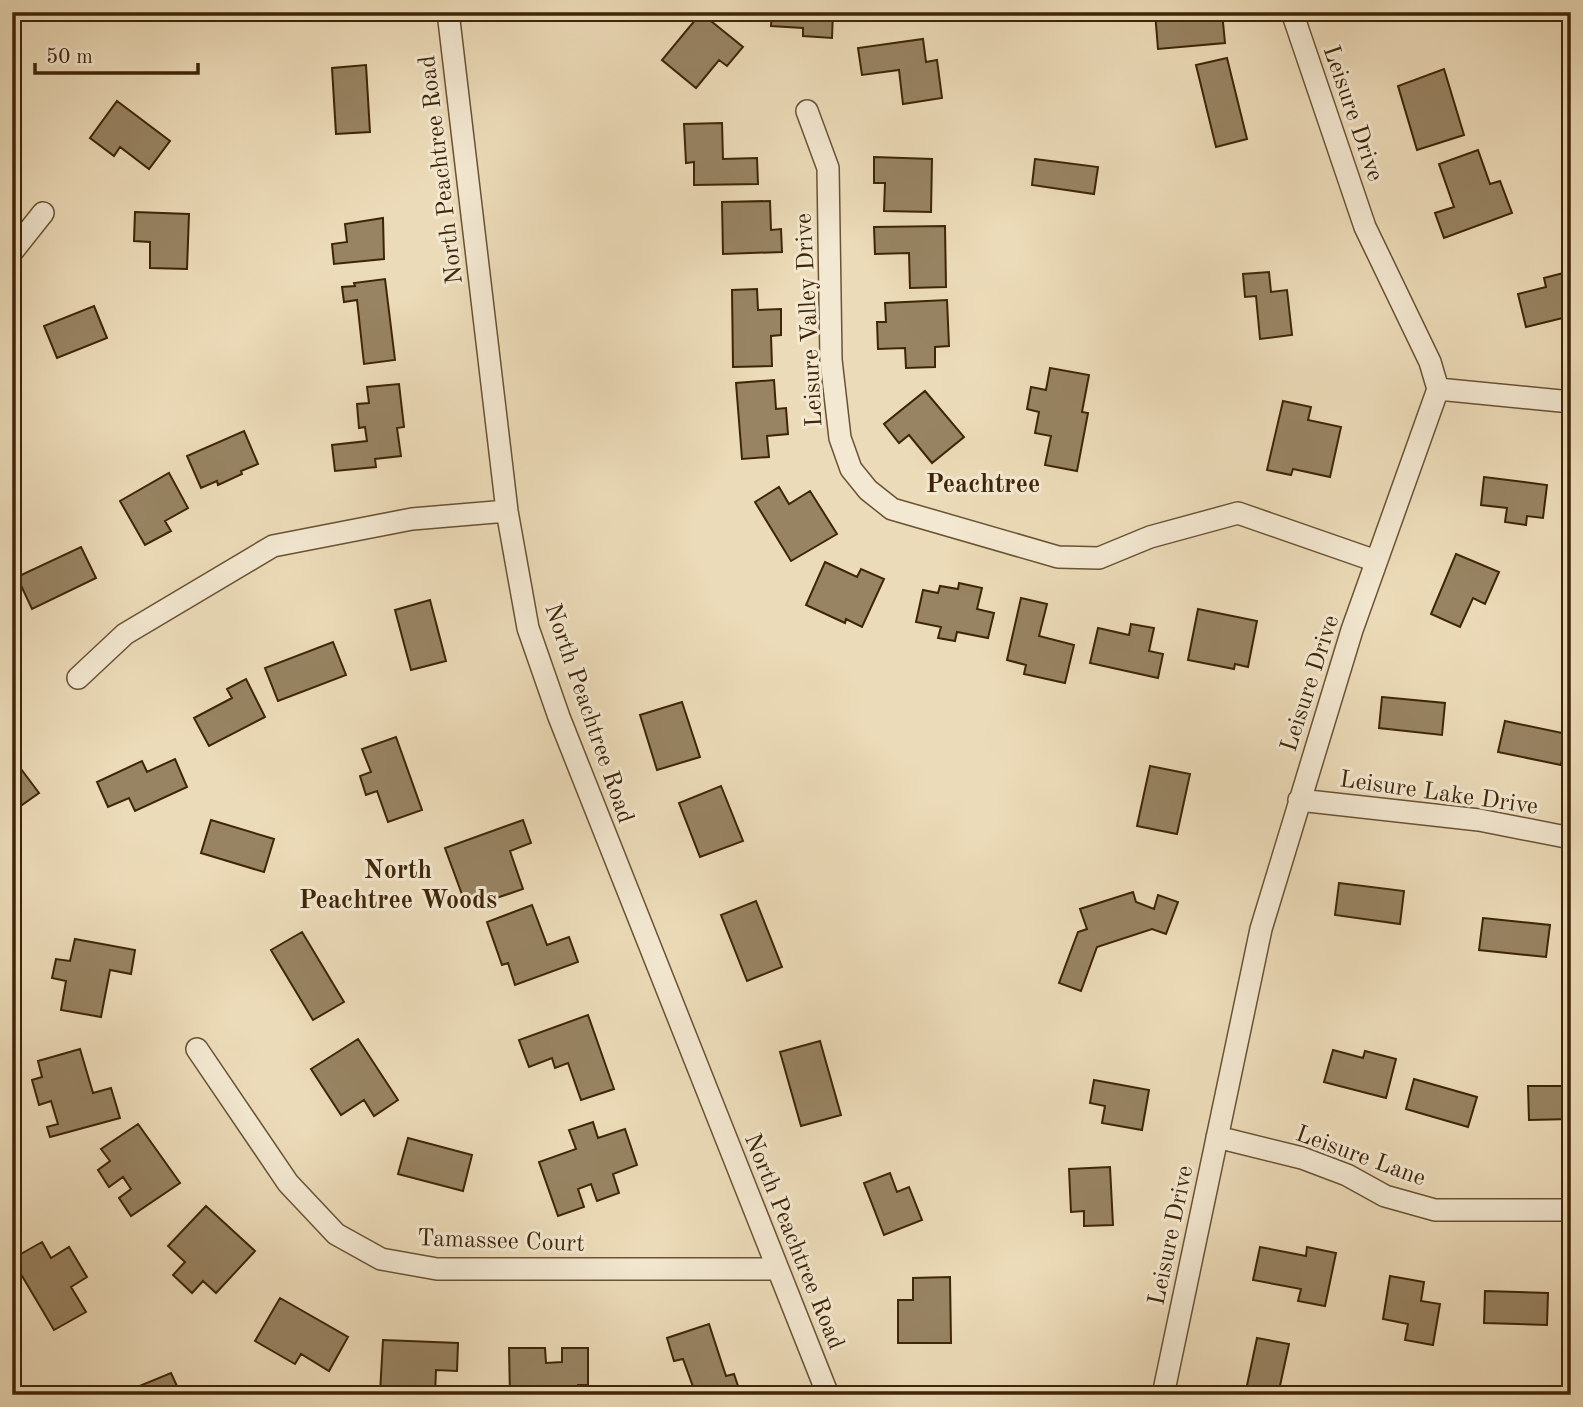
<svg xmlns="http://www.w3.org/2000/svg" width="1583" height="1407" font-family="'Old Standard TT',serif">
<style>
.building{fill:#988463;stroke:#3e2507;stroke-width:2}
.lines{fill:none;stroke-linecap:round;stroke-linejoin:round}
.street-casing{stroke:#6a5233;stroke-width:24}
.street{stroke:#f3e8d1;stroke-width:21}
.labels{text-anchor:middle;stroke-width:6;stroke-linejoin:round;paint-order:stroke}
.street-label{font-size:24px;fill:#3e2507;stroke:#f3e8d1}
.neighbourhood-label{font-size:26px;font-weight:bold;fill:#3e2507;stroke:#f3e8d1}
</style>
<rect width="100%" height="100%" fill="#ecdbb8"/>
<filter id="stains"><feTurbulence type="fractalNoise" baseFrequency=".00286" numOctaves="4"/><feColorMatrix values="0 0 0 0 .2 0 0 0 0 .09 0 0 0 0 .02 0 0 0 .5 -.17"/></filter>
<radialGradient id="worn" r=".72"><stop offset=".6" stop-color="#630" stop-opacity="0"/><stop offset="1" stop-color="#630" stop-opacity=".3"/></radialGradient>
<path class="building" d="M 309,12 L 360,12 L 360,20 L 309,20 Z
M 772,12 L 833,12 L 832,38 L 803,36 L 803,28 L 771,26 Z
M 1155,12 L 1222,12 L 1225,43 L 1158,49 Z
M 701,13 L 743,47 L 727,66 L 719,60 L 696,88 L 662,60 Z
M 923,39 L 926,62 L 937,60 L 942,98 L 903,104 L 899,70 L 862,75 L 858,48 Z
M 1227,58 L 1247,139 L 1216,147 L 1196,65 Z
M 366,65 L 370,132 L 336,134 L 332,68 Z
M 1444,69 L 1464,135 L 1417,150 L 1398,86 Z
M 117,101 L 170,141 L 149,169 L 120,147 L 114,156 L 90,138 Z
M 722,123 L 723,159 L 757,158 L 758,184 L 694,185 L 694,162 L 686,163 L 684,124 Z
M 1478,150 L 1490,184 L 1500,181 L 1512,213 L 1444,238 L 1435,213 L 1454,207 L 1439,164 Z
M 874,157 L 932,159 L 931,212 L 884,211 L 885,183 L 874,183 Z
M 1035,159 L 1098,167 L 1094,194 L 1032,185 Z
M 770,201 L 771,230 L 781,229 L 782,252 L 723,254 L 722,202 Z
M 135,212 L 189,214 L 187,269 L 150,268 L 150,242 L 134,241 Z
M 383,218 L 384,259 L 334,264 L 332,244 L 347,242 L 345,224 Z
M 945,226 L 946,287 L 910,288 L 909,253 L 875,254 L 874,227 Z
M 1571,271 L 1571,316 L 1526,327 L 1518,294 L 1546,287 L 1544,278 Z
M 1269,272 L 1271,292 L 1287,290 L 1292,335 L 1260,339 L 1256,296 L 1245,297 L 1243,274 Z
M 385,279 L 395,360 L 364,364 L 357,300 L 344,302 L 342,287 L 355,286 L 354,283 Z
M 757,289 L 758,310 L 781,309 L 781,335 L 771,336 L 772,366 L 733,367 L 732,290 Z
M 947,300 L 949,346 L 935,347 L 935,367 L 906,368 L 905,348 L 878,349 L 877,322 L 886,322 L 885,303 Z
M 94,306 L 107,338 L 57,358 L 44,326 Z
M 1050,368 L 1089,375 L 1082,412 L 1088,413 L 1077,471 L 1045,465 L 1051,436 L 1035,433 L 1039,412 L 1027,409 L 1031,387 L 1046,390 Z
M 774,380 L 776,409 L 786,408 L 788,434 L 767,436 L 769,457 L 742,459 L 736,383 Z
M 399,384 L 404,427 L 397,428 L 401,456 L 375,459 L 376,467 L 335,471 L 332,445 L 367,441 L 365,427 L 359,428 L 357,404 L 369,403 L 367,387 Z
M 925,391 L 964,437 L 932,463 L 909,435 L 899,443 L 884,424 Z
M 1283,401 L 1311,407 L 1308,420 L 1341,427 L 1330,477 L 1293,469 L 1291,475 L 1267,470 Z
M 244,431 L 258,464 L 241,471 L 242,474 L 218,485 L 217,481 L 201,488 L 187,456 Z
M 169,473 L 188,508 L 165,521 L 171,531 L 145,545 L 120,501 Z
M 1484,477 L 1547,485 L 1543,518 L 1527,516 L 1526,525 L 1505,522 L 1507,508 L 1481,505 Z
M 779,487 L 789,504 L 810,491 L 837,534 L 791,561 L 755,502 Z
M 81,547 L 96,578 L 32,609 L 17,577 Z
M 1456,554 L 1499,572 L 1485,604 L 1473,598 L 1460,627 L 1431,614 Z
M 825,562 L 857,577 L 861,569 L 884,579 L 862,627 L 846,619 L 845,623 L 806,605 Z
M 959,583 L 982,588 L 977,609 L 994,613 L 988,638 L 957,632 L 955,641 L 938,638 L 941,627 L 916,622 L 923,590 L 938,593 L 940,586 L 958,589 Z
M 1021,598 L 1047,604 L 1039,636 L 1074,645 L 1065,683 L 1024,674 L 1026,665 L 1007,660 Z
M 430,600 L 446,661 L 411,670 L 395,610 Z
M 1198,609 L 1257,621 L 1248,667 L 1235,664 L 1234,669 L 1188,660 Z
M 1131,624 L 1154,628 L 1149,651 L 1163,654 L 1158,678 L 1090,663 L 1098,628 L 1129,635 Z
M 333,642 L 346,675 L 278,701 L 265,668 Z
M 246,679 L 265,717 L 209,746 L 194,718 L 232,698 L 227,689 Z
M 1382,697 L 1445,703 L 1442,735 L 1379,728 Z
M 682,702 L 700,757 L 657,770 L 640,715 Z
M 1505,721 L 1567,734 L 1561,765 L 1498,752 Z
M 396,737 L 422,810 L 388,822 L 377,791 L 366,795 L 360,776 L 371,772 L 362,749 Z
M 175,759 L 187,787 L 135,811 L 129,798 L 108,807 L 97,782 L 142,761 L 147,772 Z
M 1150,766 L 1190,774 L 1177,834 L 1137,826 Z
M 21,769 L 39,793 L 12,812 L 12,774 Z
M 721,786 L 743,841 L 700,857 L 679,803 Z
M 211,820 L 274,839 L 264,872 L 201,853 Z
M 523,820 L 531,843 L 510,851 L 523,889 L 467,908 L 445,848 Z
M 1339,883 L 1404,891 L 1400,924 L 1335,915 Z
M 1133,892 L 1136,902 L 1154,909 L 1158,895 L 1178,902 L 1166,934 L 1152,929 L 1097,947 L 1081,991 L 1059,983 L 1078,932 L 1087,929 L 1080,909 Z
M 756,901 L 782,967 L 747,981 L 721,915 Z
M 532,905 L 547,945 L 569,937 L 578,962 L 515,985 L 508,963 L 502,965 L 487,922 Z
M 1483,918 L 1550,925 L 1546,957 L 1479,950 Z
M 302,932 L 344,1002 L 313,1020 L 271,950 Z
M 75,939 L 135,950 L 131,974 L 110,970 L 101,1017 L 61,1010 L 66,981 L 52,978 L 56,959 L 70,961 Z
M 588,1015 L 614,1089 L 581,1100 L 568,1063 L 555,1068 L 552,1058 L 529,1067 L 519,1040 Z
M 358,1039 L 398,1100 L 374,1116 L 364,1100 L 341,1115 L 311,1069 Z
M 820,1041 L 841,1115 L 801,1126 L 780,1052 Z
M 80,1049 L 93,1093 L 111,1088 L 120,1118 L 50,1137 L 47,1127 L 58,1124 L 51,1101 L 39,1105 L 32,1080 L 42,1077 L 38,1061 Z
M 1333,1050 L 1363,1058 L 1365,1051 L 1396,1059 L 1386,1098 L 1324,1082 Z
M 1414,1079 L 1477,1097 L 1468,1127 L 1406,1109 Z
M 1094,1080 L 1149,1090 L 1142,1130 L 1102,1123 L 1105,1106 L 1090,1103 Z
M 1528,1086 L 1571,1086 L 1571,1119 L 1529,1120 Z
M 593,1122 L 598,1138 L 625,1129 L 637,1165 L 613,1174 L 619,1193 L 597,1201 L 591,1184 L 578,1189 L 584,1207 L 558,1216 L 539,1162 L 576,1149 L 569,1130 Z
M 138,1124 L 180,1183 L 131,1216 L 119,1198 L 131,1189 L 123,1177 L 109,1187 L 98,1170 L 110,1161 L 101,1149 Z
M 408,1138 L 472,1155 L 463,1191 L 398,1174 Z
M 1110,1167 L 1113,1225 L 1084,1226 L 1084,1211 L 1071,1212 L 1069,1169 Z
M 890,1173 L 897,1192 L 909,1187 L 922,1220 L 884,1235 L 864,1183 Z
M 206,1206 L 255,1251 L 216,1293 L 203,1281 L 192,1293 L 173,1275 L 185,1262 L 168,1246 Z
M 42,1242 L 51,1258 L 69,1247 L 87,1277 L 71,1287 L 86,1312 L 54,1330 L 12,1259 Z
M 1260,1247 L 1306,1256 L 1307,1247 L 1336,1253 L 1325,1306 L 1298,1301 L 1301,1289 L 1253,1280 Z
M 1390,1276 L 1424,1282 L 1421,1301 L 1440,1304 L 1433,1345 L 1405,1340 L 1408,1324 L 1383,1319 Z
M 950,1277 L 951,1343 L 898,1343 L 898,1300 L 913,1300 L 913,1278 Z
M 1485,1291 L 1548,1293 L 1547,1325 L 1484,1323 Z
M 280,1298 L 348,1337 L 329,1371 L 301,1354 L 295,1364 L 255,1341 Z
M 709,1324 L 726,1376 L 734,1374 L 741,1395 L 696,1395 L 683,1359 L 674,1361 L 667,1338 Z
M 1257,1338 L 1289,1344 L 1278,1395 L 1245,1395 Z
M 383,1340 L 458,1343 L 457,1371 L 436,1370 L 435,1395 L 380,1393 Z
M 509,1348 L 545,1348 L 546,1363 L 562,1362 L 562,1348 L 588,1348 L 588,1385 L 578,1385 L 578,1395 L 510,1395 Z
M 171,1373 L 181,1395 L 134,1395 L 132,1389 Z"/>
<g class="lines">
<g class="street-casing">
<path id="street" d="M 448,12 L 507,511 L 528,628 L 559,717 L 828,1395
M 807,111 L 828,168 L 831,360 L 840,438 L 851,469 L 868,490 L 892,509 L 1058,557 L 1099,558 L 1150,537 L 1238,513 L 1376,561
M 12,252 L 43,213
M 1438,389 L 1571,402
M 78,678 L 125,634 L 273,546 L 412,519 L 507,511
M 1299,800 L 1479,820 L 1571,838
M 197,1049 L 288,1183 L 336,1234 L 381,1259 L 437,1269 L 777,1269
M 1217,1137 L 1302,1158 L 1347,1175 L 1385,1196 L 1435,1210 L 1571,1210
M 1163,1395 L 1261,929 L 1352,630 L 1438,389 L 1430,362 L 1365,227 L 1292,12"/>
</g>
<use href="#street" class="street"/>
</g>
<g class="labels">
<g class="street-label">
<text transform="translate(1354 113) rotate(71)" y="8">Leisure Drive</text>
<text transform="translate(440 170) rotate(-97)" y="8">North Peachtree Road</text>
<text transform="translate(808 320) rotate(-93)" y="8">Leisure Valley Drive</text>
<text transform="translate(1309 683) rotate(-72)" y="8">Leisure Drive</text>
<text transform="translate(590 713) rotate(71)" y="8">North Peachtree Road</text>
<text transform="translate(1439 792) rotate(8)" y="8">Leisure Lake Drive</text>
<text transform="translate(1361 1155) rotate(20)" y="8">Leisure Lane</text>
<text transform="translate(1170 1235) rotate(-78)" y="8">Leisure Drive</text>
<text transform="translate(501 1240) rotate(2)" y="8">Tamassee Court</text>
<text transform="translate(795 1241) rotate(68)" y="8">North Peachtree Road</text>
</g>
<g class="neighbourhood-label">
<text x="983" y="492">Peachtree</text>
<text x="398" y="878">North<tspan x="398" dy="30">Peachtree Woods</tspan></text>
</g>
</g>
<rect width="1583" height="1407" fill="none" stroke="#ecdbb8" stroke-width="42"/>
<rect x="14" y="14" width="1555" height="1379" fill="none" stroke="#3e2507" stroke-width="3.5"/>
<rect x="21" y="21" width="1541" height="1365" fill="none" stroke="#3e2507" stroke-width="2"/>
<path d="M35 63v10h163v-10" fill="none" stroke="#3e2507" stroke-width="3.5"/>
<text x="46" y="63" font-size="21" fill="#3e2507" stroke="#f3e8d1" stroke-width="5" paint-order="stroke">50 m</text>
<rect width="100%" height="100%" filter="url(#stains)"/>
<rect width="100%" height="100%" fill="url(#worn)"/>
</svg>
